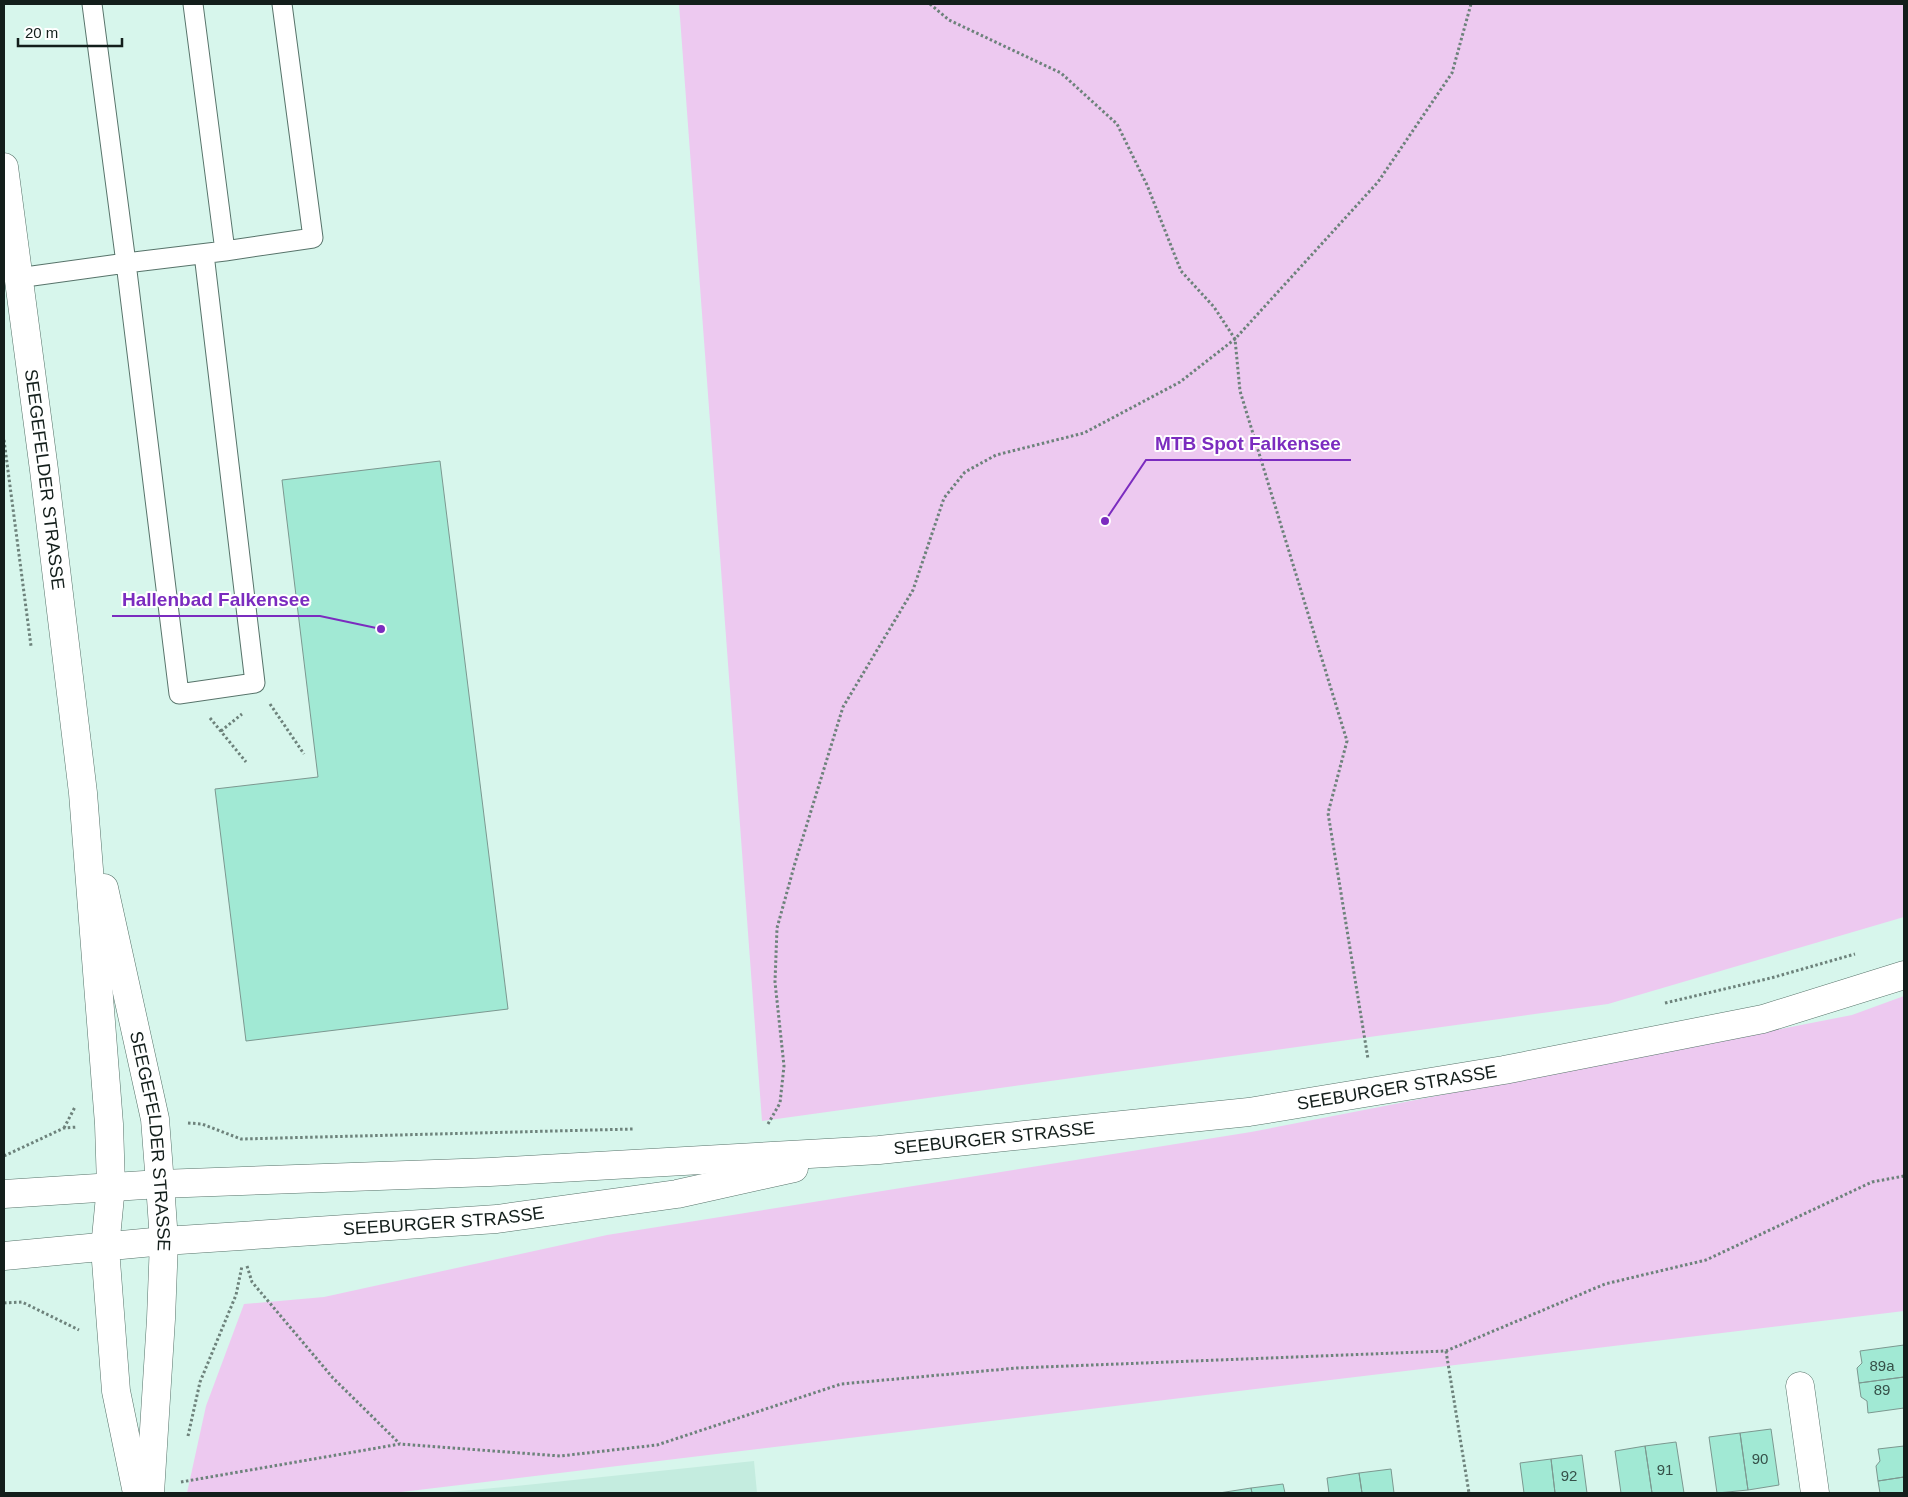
<svg xmlns="http://www.w3.org/2000/svg" width="1908" height="1497" font-family="Arial,sans-serif">
<style>
.built{fill:#c4ecdf}
.green{fill:#edc9f0}
.building{fill:#a1e9d4;stroke:#7c9890}
.lines{fill:none;stroke-linecap:round;stroke-linejoin:round}
.service-casing{stroke:#57736a;stroke-width:21}
.minor-casing{stroke:#57736a;stroke-width:29}
.tertiary-casing{stroke:#57736a;stroke-width:29}
.secondary-casing{stroke:#57736a;stroke-width:29}
.path{stroke:#6d827b;stroke-width:3;stroke-dasharray:2.5 2.5;stroke-linecap:butt}
.service{stroke:#fff;stroke-width:19}
.minor{stroke:#fff;stroke-width:28}
.tertiary{stroke:#fff;stroke-width:28}
.secondary{stroke:#fff;stroke-width:28}
.labels{text-anchor:middle;stroke-width:4;stroke-linejoin:round;paint-order:stroke}
.number-label{font-size:15px;fill:#365149}
.street-label{font-size:18px;fill:#131e1b;stroke:#fff}
.leader{fill:none;stroke:#7b2cbf;stroke-width:2}
.callout-dot{fill:#7b2cbf;stroke:#fff;stroke-width:2}
.callout-label{font-size:19px;text-anchor:middle;font-weight:bold;fill:#7b2cbf;stroke:#fff;stroke-width:4;stroke-linejoin:round;paint-order:stroke}
</style>
<rect width="100%" height="100%" fill="#d7f6ec"/>
<path class="built" d="M 754,1461 L 757,1493 L 439,1493 L 526,1485 Z"/>
<path class="green" d="M 679,4 L 1904,4 L 1904,917 L 1608,1004 L 762,1121 Z
M 1904,996 L 1904,1311 L 393,1493 L 187,1493 L 206,1406 L 244,1304 L 324,1297 L 607,1235 L 1251,1132 L 1852,1015 Z"/>
<path class="building" d="M 440,461 L 508,1009 L 246,1041 L 215,789 L 318,777 L 282,480 Z
M 1904,1345 L 1904,1377 L 1859,1383 L 1857,1368 L 1862,1363 L 1860,1351 Z
M 1904,1377 L 1904,1408 L 1868,1413 L 1867,1401 L 1861,1397 L 1859,1383 Z
M 1771,1429 L 1779,1485 L 1748,1490 L 1740,1433 Z
M 1740,1433 L 1748,1490 L 1717,1493 L 1709,1437 Z
M 1676,1442 L 1684,1493 L 1652,1493 L 1645,1446 Z
M 1645,1446 L 1652,1493 L 1621,1493 L 1615,1451 Z
M 1904,1446 L 1904,1477 L 1878,1481 L 1876,1466 L 1880,1461 L 1878,1449 Z
M 1582,1455 L 1587,1493 L 1555,1493 L 1551,1459 Z
M 1551,1459 L 1555,1493 L 1524,1493 L 1520,1463 Z
M 1391,1469 L 1394,1493 L 1362,1493 L 1359,1473 Z
M 1359,1473 L 1362,1493 L 1329,1493 L 1327,1478 Z
M 1904,1477 L 1904,1493 L 1880,1493 L 1878,1481 Z
M 1283,1484 L 1285,1493 L 1252,1493 L 1251,1488 Z
M 1251,1488 L 1252,1493 L 1219,1493 Z"/>
<g class="lines">
<g class="service-casing">
<path id="service" d="M 92,4 L 126,263 L 225,251 L 193,4
M 225,251 L 313,238 L 282,4
M 18,278 L 126,263 L 179,694 L 255,683 L 204,254"/>
</g>
<g class="minor-casing">
<path id="minor" d="M 1800,1386 L 1815,1493"/>
</g>
<g class="tertiary-casing">
<g id="tertiary">
<path id="s1" d="M 4,167 L 44,470 L 83,793 L 109,1124 L 111,1186 L 105,1248 L 116,1391 L 137,1493"/>
<path id="s2" d="M 104,888 L 155,1119 L 160,1184 L 164,1241 L 161,1319 L 150,1493"/>
</g>
</g>
<g class="secondary-casing">
<g id="secondary">
<path id="s3" d="M 4,1194 L 160,1184 L 490,1172 L 879,1150 L 1249,1112 L 1504,1070 L 1763,1019 L 1904,975"/>
<path id="s4" d="M 4,1256 L 164,1241 L 497,1219 L 677,1194 L 794,1168"/>
</g>
</g>
<path class="path" d="M 930,4 L 949,20 L 1061,73 L 1117,124 L 1147,185 L 1181,271 L 1214,307 L 1235,339 L 1378,182 L 1452,73 L 1471,4
M 4,440 L 31,646
M 270,704 L 304,754
M 210,718 L 246,762
M 221,731 L 242,714
M 1665,1003 L 1771,978 L 1855,954
M 188,1123 L 202,1124 L 241,1139 L 633,1129
M 768,1124 L 780,1103 L 784,1066 L 775,982 L 777,928 L 795,863 L 843,707 L 913,590 L 944,498 L 965,472 L 996,455 L 1084,433 L 1180,382 L 1235,339 L 1240,391 L 1347,741 L 1328,813 L 1368,1059
M 64,1128 L 75,1107
M 4,1156 L 64,1128 L 77,1127
M 247,1266 L 252,1282 L 333,1378 L 400,1444
M 4,1303 L 22,1302 L 79,1330
M 1446,1351 L 1469,1493
M 188,1436 L 200,1382 L 236,1295 L 242,1266
M 181,1482 L 400,1444 L 560,1456 L 657,1445 L 841,1384 L 1017,1368 L 1446,1351 L 1605,1284 L 1706,1260 L 1872,1182 L 1904,1176"/>
<use href="#service" class="service"/>
<use href="#minor" class="minor"/>
<use href="#tertiary" class="tertiary"/>
<use href="#secondary" class="secondary"/>
</g>
<g class="labels">
<g class="number-label">
<text x="1882" y="1371">89a</text>
<text x="1882" y="1395">89</text>
<text x="1760" y="1464">90</text>
<text x="1665" y="1475">91</text>
<text x="1569" y="1481">92</text>
</g>
<g class="street-label">
<text dy="6" stroke="none"><textPath href="#s1" startOffset="315">SEEGEFELDER STRASSE</textPath></text>
<text dy="6" stroke="none"><textPath href="#s3" startOffset="1398">SEEBURGER STRASSE</textPath></text>
<text dy="6" stroke="none"><textPath href="#s3" startOffset="992">SEEBURGER STRASSE</textPath></text>
<text dy="6" stroke="none"><textPath href="#s2" startOffset="258">SEEGEFELDER STRASSE</textPath></text>
<text dy="6" stroke="none"><textPath href="#s4" startOffset="441">SEEBURGER STRASSE</textPath></text>
</g>
</g>
<path class="leader" d="M1105 521L1146 460H1351M381 629L320 616H112"/>
<g class="callout-dot">
<circle cx="1105" cy="521" r="5"/>
<circle cx="381" cy="629" r="5"/>
</g>
<g class="callout-label">
<text x="1248" y="450">MTB Spot Falkensee</text>
<text x="216" y="606">Hallenbad Falkensee</text>
</g>
<rect width="1908" height="1497" fill="none" stroke="#131e1b" stroke-width="10"/>
<path d="M18 38v8h104v-8" fill="none" stroke="#131e1b" stroke-width="2.5"/>
<text x="25" y="38" font-size="15" fill="#131e1b" stroke="#ffffff" stroke-width="4" paint-order="stroke">20 m</text>
</svg>
